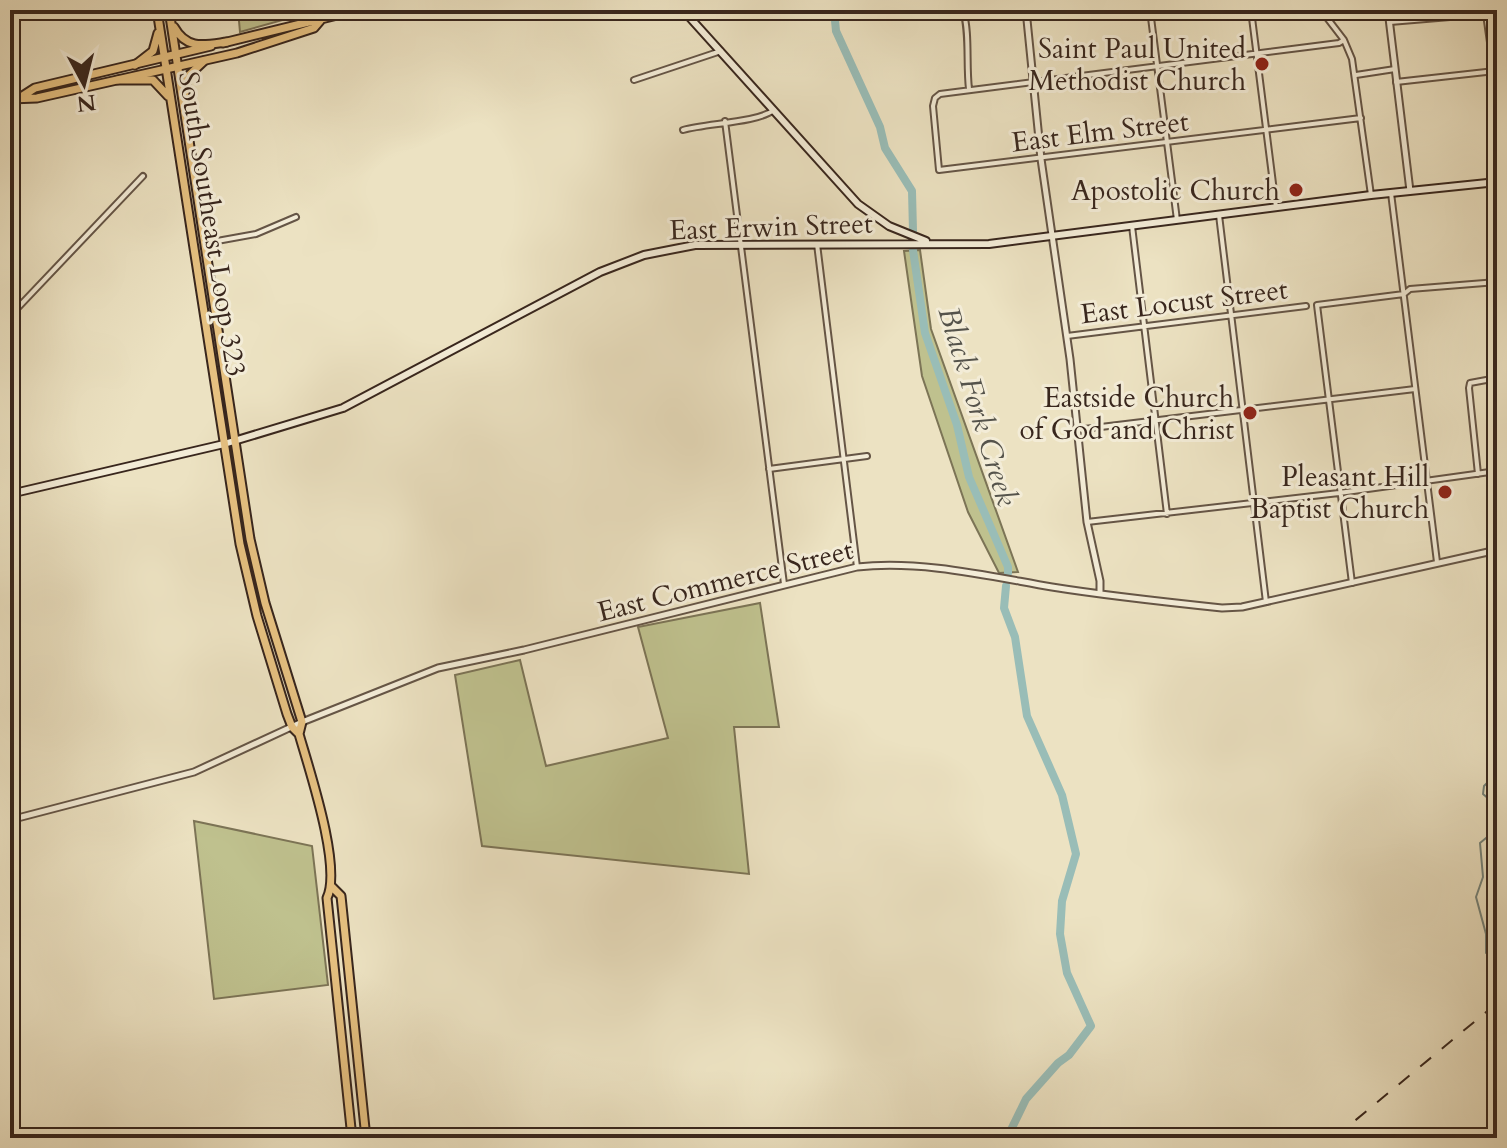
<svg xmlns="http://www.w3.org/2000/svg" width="1507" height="1148" font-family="Cardo,serif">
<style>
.green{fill:#bfc18e;stroke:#7c7456;stroke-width:2}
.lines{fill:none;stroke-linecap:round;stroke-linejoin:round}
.stream{stroke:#728179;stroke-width:2}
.river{stroke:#99bdb7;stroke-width:8}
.minor-casing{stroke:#655546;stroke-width:8}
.tertiary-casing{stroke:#655546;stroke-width:9}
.secondary-casing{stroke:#38261d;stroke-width:10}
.primary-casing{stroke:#38261d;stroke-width:11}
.trunk-casing{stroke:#38261d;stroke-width:11}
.minor{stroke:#f3ecd7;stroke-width:4}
.tertiary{stroke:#f3ecd7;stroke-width:5}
.secondary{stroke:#f3ecd7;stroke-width:6}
.primary{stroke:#e6c181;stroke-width:7}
.trunk{stroke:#e6c181;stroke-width:7}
.rail{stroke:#38261d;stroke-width:2;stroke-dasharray:14 14;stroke-linecap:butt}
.poi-dot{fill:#8f2418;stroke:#f3ecd7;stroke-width:3}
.labels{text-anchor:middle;stroke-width:6;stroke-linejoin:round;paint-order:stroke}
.poi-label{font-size:28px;fill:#38261d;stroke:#f3ecd7;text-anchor:end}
.street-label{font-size:28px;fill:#38261d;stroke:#f3ecd7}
.water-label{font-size:30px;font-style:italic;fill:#55534b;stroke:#f3ecd7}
</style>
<rect width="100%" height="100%" fill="#ece2c2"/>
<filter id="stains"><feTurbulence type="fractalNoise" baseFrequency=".0025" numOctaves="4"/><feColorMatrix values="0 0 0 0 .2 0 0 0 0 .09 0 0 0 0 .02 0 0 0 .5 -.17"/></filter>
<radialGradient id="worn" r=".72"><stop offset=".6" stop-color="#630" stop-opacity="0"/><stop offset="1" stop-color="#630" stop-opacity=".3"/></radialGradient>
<path class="green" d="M 238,10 L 318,10 L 240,32 Z
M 920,250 L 931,329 L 1018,572 L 999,573 L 968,512 L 922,376 L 904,251 Z
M 760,603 L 779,727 L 734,727 L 749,874 L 482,846 L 455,675 L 520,660 L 546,766 L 668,738 L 638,627 Z
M 194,821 L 312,846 L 328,985 L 214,999 Z"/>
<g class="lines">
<path class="stream" d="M 1497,730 L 1497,759
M 1497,773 L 1484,786 L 1483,794 L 1497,806
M 1486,953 L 1486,934 L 1476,897 L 1483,877 L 1480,843 L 1497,829"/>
<path class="river" d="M 834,10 L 836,31 L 880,127 L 885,148 L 912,191 L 913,231
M 913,250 L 925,333 L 957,425 L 969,477 L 1008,567 L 1008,573
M 1006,586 L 1004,608 L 1015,637 L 1027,716 L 1062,795 L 1076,854 L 1062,901 L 1060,934 L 1067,973 L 1091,1026 L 1069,1055 L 1058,1063 L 1026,1099 L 1007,1138"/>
<g class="minor-casing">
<path id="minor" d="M 963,10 C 970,33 966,64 969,89
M 1150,10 L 1177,220
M 1251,10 L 1276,207
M 1321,10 L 1344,40 L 1352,59 L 1371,195
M 1390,22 L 1486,14 L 1494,71
M 1344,40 L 1339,43 L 940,94 L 935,98 L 933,106 L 939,170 L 1361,118
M 1356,75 L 1395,69
M 634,80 L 721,51
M 1396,82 L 1495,71
M 725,121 L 784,584
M 683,130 C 707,123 756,123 774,110
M 1491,183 L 1497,234
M 1391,193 L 1437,562
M 1219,215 L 1266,602
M 1132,226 L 1167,514
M 206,243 L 256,234 L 296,217
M 817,244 L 857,567
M 10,316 L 143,176
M 1067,336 L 1306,306
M 1076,430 L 1415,389
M 769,469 L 867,456
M 1478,474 L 1469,388 L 1470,383 L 1497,378
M 1087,522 L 1339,493 L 1497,471
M 1352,583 L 1317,305 L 1404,294 L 1410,289 L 1497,282"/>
</g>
<g class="tertiary-casing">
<path id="tertiary" d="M 1026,10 L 1041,159 L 1070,359 L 1087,522 L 1100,581 L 1100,594
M 1388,10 L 1410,191
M 10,820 L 194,772 L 302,722 L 438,668 L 524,650 L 857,567 C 921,560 988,576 1052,587 C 1108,596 1165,602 1222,608 L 1242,607 L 1497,550"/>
</g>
<g class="secondary-casing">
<path id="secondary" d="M 683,10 L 858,204 L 889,226 L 926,241
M 10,494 L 224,444 L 343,408 L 600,272 L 644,255 L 695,245 L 989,244 L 1371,195 L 1497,182"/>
</g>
<g class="primary-casing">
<path id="primary" d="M 223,43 L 358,10
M 21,97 L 35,88 L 211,46
M 10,99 L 37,98 L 237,53 L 314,28 L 320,21"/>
</g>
<g class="trunk-casing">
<path id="trunk" d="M 157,10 L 240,544 L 257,616 L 287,714 L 292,727 L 299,734
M 169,10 L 250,539 L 265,603 L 302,722 L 299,734 C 309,769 342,867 327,898 L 352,1138
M 174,27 C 187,50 204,45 227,42
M 135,65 L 153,51 L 158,33
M 118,80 L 153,80 L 168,96
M 185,93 L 187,77 L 204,61
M 332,887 L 341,896 L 366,1138"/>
</g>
<use href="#minor" class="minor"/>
<use href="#tertiary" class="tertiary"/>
<use href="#secondary" class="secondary"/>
<use href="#primary" class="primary"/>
<use href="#trunk" class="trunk"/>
<path class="rail" d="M 1334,1138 L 1497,1003"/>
</g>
<g class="poi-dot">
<circle cx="1262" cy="64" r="8"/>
<circle cx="1296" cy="190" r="8"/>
<circle cx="1250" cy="413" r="8"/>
<circle cx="1445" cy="492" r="8"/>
</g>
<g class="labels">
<g class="poi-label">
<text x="1246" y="58">Saint Paul United<tspan x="1246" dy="32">Methodist Church</tspan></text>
<text x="1280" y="200">Apostolic Church</text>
<text x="1234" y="407">Eastside Church<tspan x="1234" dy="32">of God and Christ</tspan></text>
<text x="1429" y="486">Pleasant Hill<tspan x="1429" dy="32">Baptist Church</tspan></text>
</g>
<g class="street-label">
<text transform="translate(1100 131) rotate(-7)" y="10">East Elm Street</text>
<text transform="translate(213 224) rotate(81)" y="10">South Southeast Loop 323</text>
<text transform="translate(771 226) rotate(-2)" y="10">East Erwin Street</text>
<text transform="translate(1184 301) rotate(-7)" y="10">East Locust Street</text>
<text transform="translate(725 580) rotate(-14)" y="10">East Commerce Street</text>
</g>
<g class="water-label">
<text transform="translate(978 406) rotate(73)" y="10">Black Fork Creek</text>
</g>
</g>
<rect width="1507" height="1148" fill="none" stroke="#ece2c2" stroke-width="40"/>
<rect x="12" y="12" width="1483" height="1124" fill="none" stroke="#38261d" stroke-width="4"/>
<rect x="20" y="20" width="1467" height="1108" fill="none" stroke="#38261d" stroke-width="2"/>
<g transform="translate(84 84) rotate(173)" stroke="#f3ecd7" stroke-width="6" paint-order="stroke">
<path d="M0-6L14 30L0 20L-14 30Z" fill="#38261d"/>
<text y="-12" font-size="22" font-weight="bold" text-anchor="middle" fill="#38261d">N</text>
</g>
<rect width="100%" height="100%" filter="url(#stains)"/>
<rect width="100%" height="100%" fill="url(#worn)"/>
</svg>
